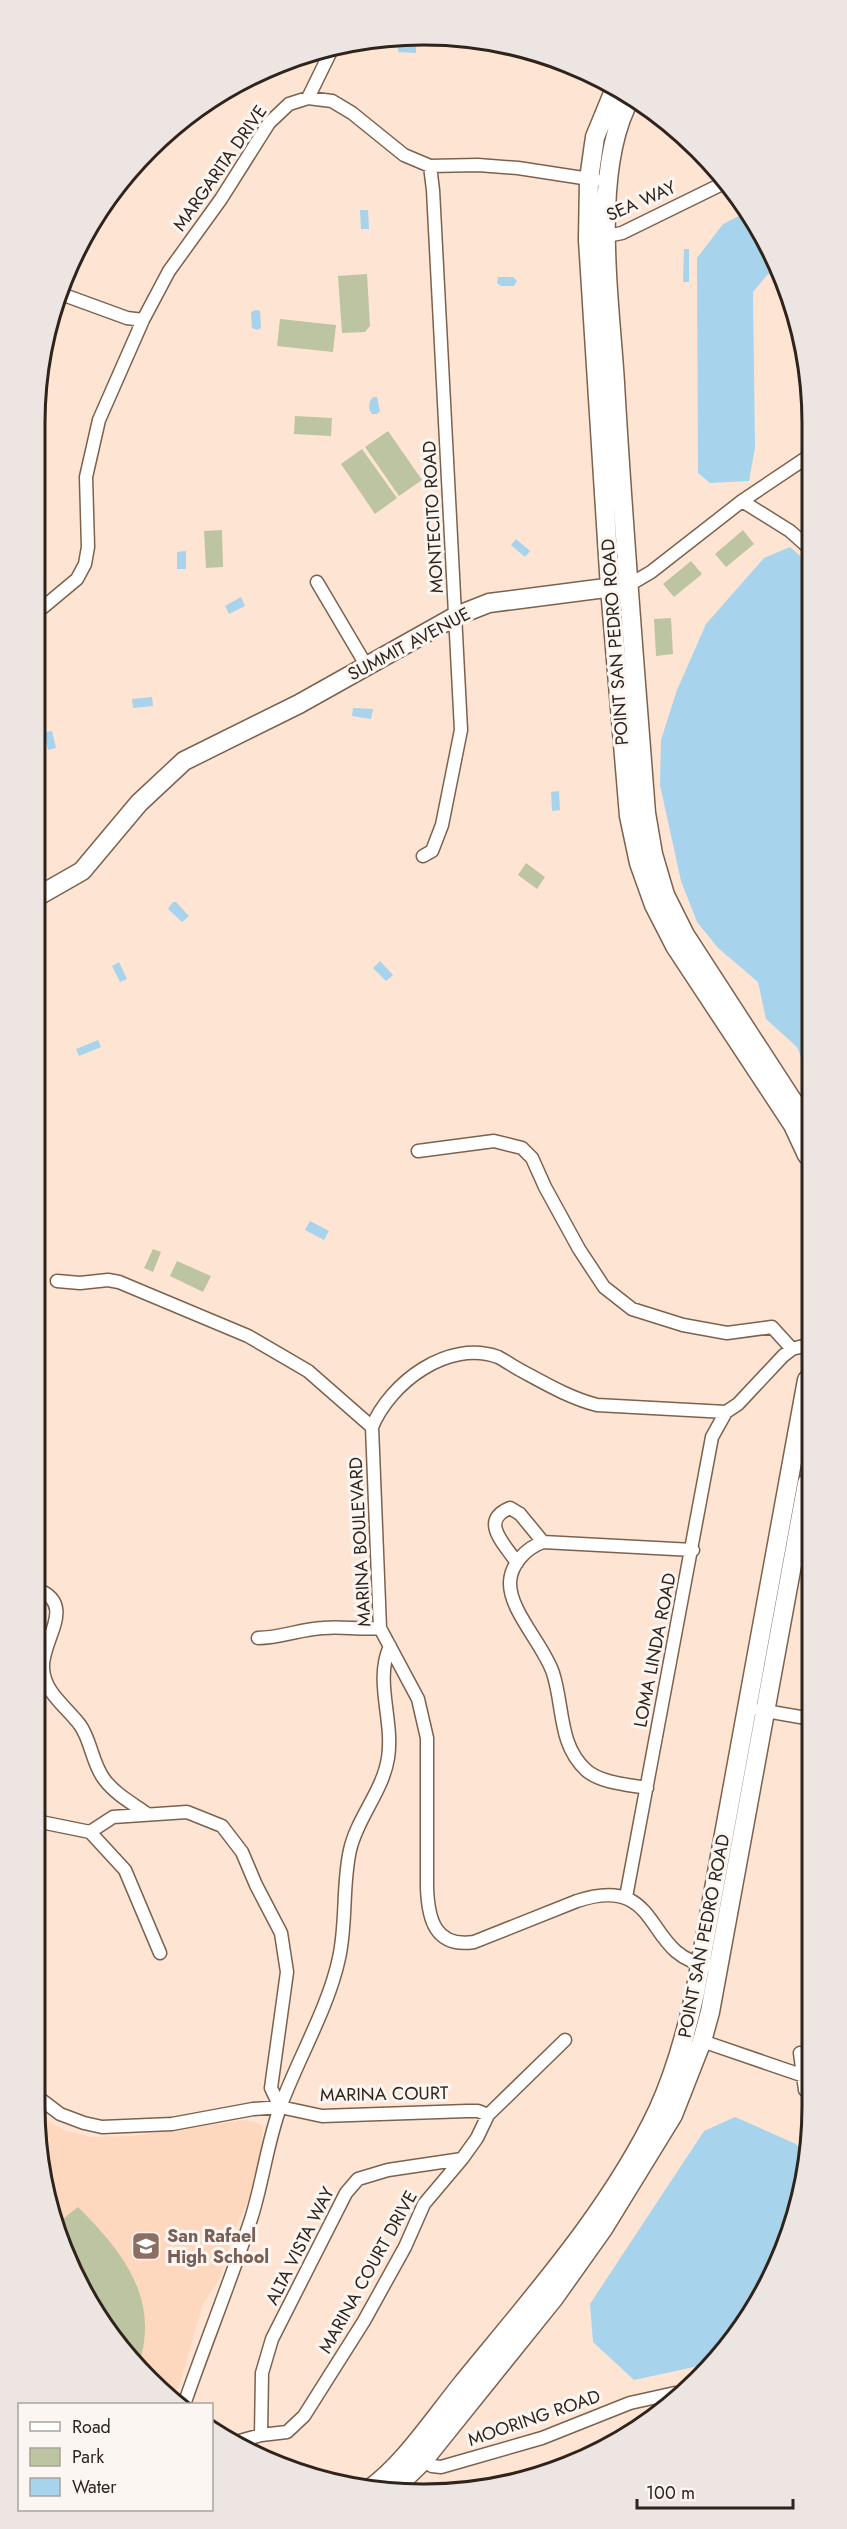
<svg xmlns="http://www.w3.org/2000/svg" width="847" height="2529" font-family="Jost,sans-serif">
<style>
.built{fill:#fed8be}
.green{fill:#bcc4a2}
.water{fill:#a7d3ed}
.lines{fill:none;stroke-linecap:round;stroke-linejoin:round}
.street-casing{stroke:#7c614e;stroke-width:15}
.secondary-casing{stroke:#7c614e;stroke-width:21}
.street{stroke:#fff;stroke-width:12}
.secondary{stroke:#fff;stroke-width:18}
.labels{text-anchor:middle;stroke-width:6;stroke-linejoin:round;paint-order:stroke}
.street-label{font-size:18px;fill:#2f241c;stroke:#fcf6f2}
.education-label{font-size:18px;font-weight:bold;fill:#785e54;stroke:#fcf6f2;text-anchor:start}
.rim{fill:none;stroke:#2f241c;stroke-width:3}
</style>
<rect width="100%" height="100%" fill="#fee5d3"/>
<path class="built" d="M 36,2111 L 44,2119 L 64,2130 L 91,2137 L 132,2136 L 244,2120 L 256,2122 L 263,2126 L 260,2160 L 248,2201 L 232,2237 L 220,2278 L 203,2304 L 179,2387 L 173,2394 L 131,2362 L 64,2254 Z"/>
<path class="green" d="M 367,274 L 370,326 L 365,332 L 342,333 L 338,276 Z
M 280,319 L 336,325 L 333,352 L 277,346 Z
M 295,416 L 332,418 L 331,436 L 294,434 Z
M 388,431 L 422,480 L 399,496 L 365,447 Z
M 362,449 L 397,498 L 375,514 L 341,464 Z
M 222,530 L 223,567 L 206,568 L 204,531 Z
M 743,530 L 754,544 L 726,567 L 715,554 Z
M 691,561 L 702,574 L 674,597 L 663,584 Z
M 671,618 L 673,654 L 656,656 L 654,619 Z
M 526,863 L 545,877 L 537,889 L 518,875 Z
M 153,1249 L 161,1252 L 153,1272 L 144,1268 Z
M 177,1261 L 211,1276 L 203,1292 L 170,1276 Z
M 78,2207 C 124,2253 161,2300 138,2367 L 131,2362 L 64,2254 L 58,2223 Z"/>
<path class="water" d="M 398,42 L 416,44 L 416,53 L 398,52 Z
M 360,210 L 368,210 L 369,229 L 361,229 Z
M 745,213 L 773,252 L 781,278 L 768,274 L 753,292 L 755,448 L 749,481 L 710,483 L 698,473 L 697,258 L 723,224 Z
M 684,249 L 689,249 L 689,282 L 683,282 Z
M 498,277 L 513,277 L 517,281 L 514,286 L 501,286 L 497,283 Z
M 256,310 L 260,311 L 261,328 L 257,330 L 252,328 L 251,312 Z
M 373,397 L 377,397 L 380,411 L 377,414 L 372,414 C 368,409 368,402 373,397 Z
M 516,539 L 530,551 L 525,557 L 511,545 Z
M 790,547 L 809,564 L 808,1064 L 802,1059 L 797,1047 L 766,1019 L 758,982 L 718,948 L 697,922 L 681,881 L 660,785 L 661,740 L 677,690 L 706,624 L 764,558 Z
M 186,551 L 186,569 L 177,569 L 177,552 Z
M 241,597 L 245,606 L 229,614 L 225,606 Z
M 152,697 L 153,706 L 133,708 L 132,699 Z
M 353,708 L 373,709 L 371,719 L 352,716 Z
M 52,731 L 56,748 L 48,750 L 44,732 Z
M 559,791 L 560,810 L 552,811 L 551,792 Z
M 173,902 L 176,902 L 189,916 L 182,922 L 168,909 Z
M 380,961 L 393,975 L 386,981 L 373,968 Z
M 119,962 L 127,979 L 120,982 L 112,966 Z
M 98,1040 L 101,1047 L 79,1056 L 76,1049 Z
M 310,1221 L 329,1231 L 324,1240 L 305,1230 Z
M 735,2117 L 796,2144 L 805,2156 L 805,2182 L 747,2321 L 703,2365 L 634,2380 L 593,2342 L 590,2304 L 704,2131 Z"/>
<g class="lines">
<g class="street-casing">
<path id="street" d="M 308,98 L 332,49
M 607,236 L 622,233 L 724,183
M 64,295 L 127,318 L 143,320
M 742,501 L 790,531 L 809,548
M 317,582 L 366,665
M 629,585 L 651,572 L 742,501 L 809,456
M 41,609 L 77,579 L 85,564 L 88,547 L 86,477 L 99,420 L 143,320 L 169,271 L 221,199 L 269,123 L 289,104 L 308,98 L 332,101 L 352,113 L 404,155 L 430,166 L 478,165 L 518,168 L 596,180
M 423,856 L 432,851 L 442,825 L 461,730 L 433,190 L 430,166
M 418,1151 L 494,1141 L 522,1148 L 532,1158 L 545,1187 L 579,1249 L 604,1287 L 632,1309 L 683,1325 L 727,1333 L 772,1327 L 792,1349
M 57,1281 L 80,1283 L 108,1280 L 119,1282 L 248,1336 L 308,1371 L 372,1427
M 517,1563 C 504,1543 479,1521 510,1508 L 520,1514 L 543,1542
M 37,1589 C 78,1605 41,1640 43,1668 C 44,1693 67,1707 80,1725 C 91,1740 92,1763 104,1779 C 115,1794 132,1803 146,1813
M 258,1638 C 280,1638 301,1629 323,1628 C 342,1626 360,1630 380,1628
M 760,1710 L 806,1718
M 647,1788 C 630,1785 600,1783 586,1770 C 558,1744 564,1707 553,1673 C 544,1645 509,1611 510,1582 C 511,1564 526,1548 543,1542 L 693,1550
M 36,1821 L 90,1832
M 90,1832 L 113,1817 L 187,1812 L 222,1826 L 242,1852 L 256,1885 L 281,1933 L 287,1972 L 271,2088 L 280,2107
M 90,1832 L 125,1870 L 160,1953
M 626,1897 L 712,1437 L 726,1412
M 708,1965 C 643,1958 664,1872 577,1901 L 474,1942 C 435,1948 428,1919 427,1887 L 427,1738 L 418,1699 L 380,1628 L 372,1427 C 390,1383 448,1339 498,1357 C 506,1361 514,1367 522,1371 C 546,1384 570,1398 597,1405 L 726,1412 L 738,1404 L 783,1356 L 792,1349 L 807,1345
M 702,2041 L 804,2076
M 800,2053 L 805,2090
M 35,2095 L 60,2114 L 84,2123 L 102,2127 L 172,2124 L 253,2109 L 280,2107 L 322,2116 L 467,2111 L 478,2111 L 488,2115
M 183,2402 L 186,2399 C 207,2339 231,2280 251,2219 C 263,2182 267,2142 281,2105 C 298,2059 329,2006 339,1958 C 347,1922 342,1886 350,1850 C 357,1818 383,1791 388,1758 C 394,1720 374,1681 390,1646
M 261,2435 L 262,2373 L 272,2339 L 346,2193 L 358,2179 L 388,2170 L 462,2159
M 236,2442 L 261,2435 L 287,2432 L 304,2416 L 364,2321 L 405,2247 L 424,2204 L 462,2159 L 477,2138 L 488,2115 L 565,2040
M 419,2457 L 432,2466 L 441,2467 L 542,2438 L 630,2403 L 675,2393"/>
</g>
<g class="secondary-casing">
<path id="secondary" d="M 616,86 L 595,137 L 589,179 L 588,240 L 610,588 L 629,816 L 639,863 L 654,905 L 675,946 L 793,1125 L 807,1155
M 631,97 C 590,169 610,300 615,383 C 623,526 635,669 646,813 L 653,854 L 665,895 L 685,935 L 807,1123
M 40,895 L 82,871 L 139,803 L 184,761 L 299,704 L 456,616 L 489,603 L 621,586
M 368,2490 C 402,2467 436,2416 462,2384 C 531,2299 611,2210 658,2110 C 675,2073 686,2033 695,1993 L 807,1380
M 393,2490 L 423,2461 L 554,2298 L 603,2229 L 673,2115 L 702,2041 L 710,2012 L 807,1483"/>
</g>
<use href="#street" class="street"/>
<use href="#secondary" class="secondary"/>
</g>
<defs>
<g id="school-square" transform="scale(1.5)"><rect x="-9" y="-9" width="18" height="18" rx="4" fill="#8d6e63" stroke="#fcf6f2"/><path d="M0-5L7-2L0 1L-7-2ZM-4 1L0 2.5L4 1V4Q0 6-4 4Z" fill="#fff"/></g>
</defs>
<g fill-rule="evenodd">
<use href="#school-square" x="146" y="2246"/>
</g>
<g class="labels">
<g class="street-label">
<text transform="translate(220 168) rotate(-55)" y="6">MARGARITA DRIVE</text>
<text transform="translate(641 201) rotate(-24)" y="6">SEA WAY</text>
<text transform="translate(433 517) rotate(-93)" y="6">MONTECITO ROAD</text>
<text transform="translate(615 642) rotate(-94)" y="6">POINT SAN PEDRO ROAD</text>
<text transform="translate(409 644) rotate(-28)" y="6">SUMMIT AVENUE</text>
<text transform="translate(360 1542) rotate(-93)" y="6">MARINA BOULEVARD</text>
<text transform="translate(655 1650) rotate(-79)" y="6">LOMA LINDA ROAD</text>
<text transform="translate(704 1936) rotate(-79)" y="6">POINT SAN PEDRO ROAD</text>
<text transform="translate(384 2094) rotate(-1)" y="6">MARINA COURT</text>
<text transform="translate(300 2246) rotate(-63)" y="6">ALTA VISTA WAY</text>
<text transform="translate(368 2272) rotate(-61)" y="6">MARINA COURT DRIVE</text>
<text transform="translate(534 2418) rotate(-19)" y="6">MOORING ROAD</text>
</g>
<g class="education-label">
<text x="167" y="2242">San Rafael<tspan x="167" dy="21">High School</tspan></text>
</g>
</g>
<path d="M0 0H847V2529H0ZM423 45H424A378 378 0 0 1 802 423V2106A378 378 0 0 1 424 2484H423A378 378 0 0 1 45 2106V423A378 378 0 0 1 423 45Z" fill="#ece5e1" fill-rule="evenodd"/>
<path class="rim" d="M423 45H424A378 378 0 0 1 802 423V2106A378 378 0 0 1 424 2484H423A378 378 0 0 1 45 2106V423A378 378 0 0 1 423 45Z"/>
<rect x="18" y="2403" width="195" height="108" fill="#fcf6f2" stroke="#aaa29c" stroke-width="1.5"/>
<rect x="30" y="2422" width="30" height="9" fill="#ffffff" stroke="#aaa29c" stroke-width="1.5"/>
<text x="72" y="2433" font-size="18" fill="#2f241c">Road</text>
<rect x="30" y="2448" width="30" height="18" fill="#bcc4a2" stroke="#aaa29c" stroke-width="1.5"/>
<text x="72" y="2463" font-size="18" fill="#2f241c">Park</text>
<rect x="30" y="2478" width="30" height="18" fill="#a7d3ed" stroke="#aaa29c" stroke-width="1.5"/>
<text x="72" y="2493" font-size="18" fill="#2f241c">Water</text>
<path d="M637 2499v9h156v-9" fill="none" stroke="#2f241c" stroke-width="3"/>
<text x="646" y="2499" font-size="18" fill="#2f241c" stroke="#fcf6f2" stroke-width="4.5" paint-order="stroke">100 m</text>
</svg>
